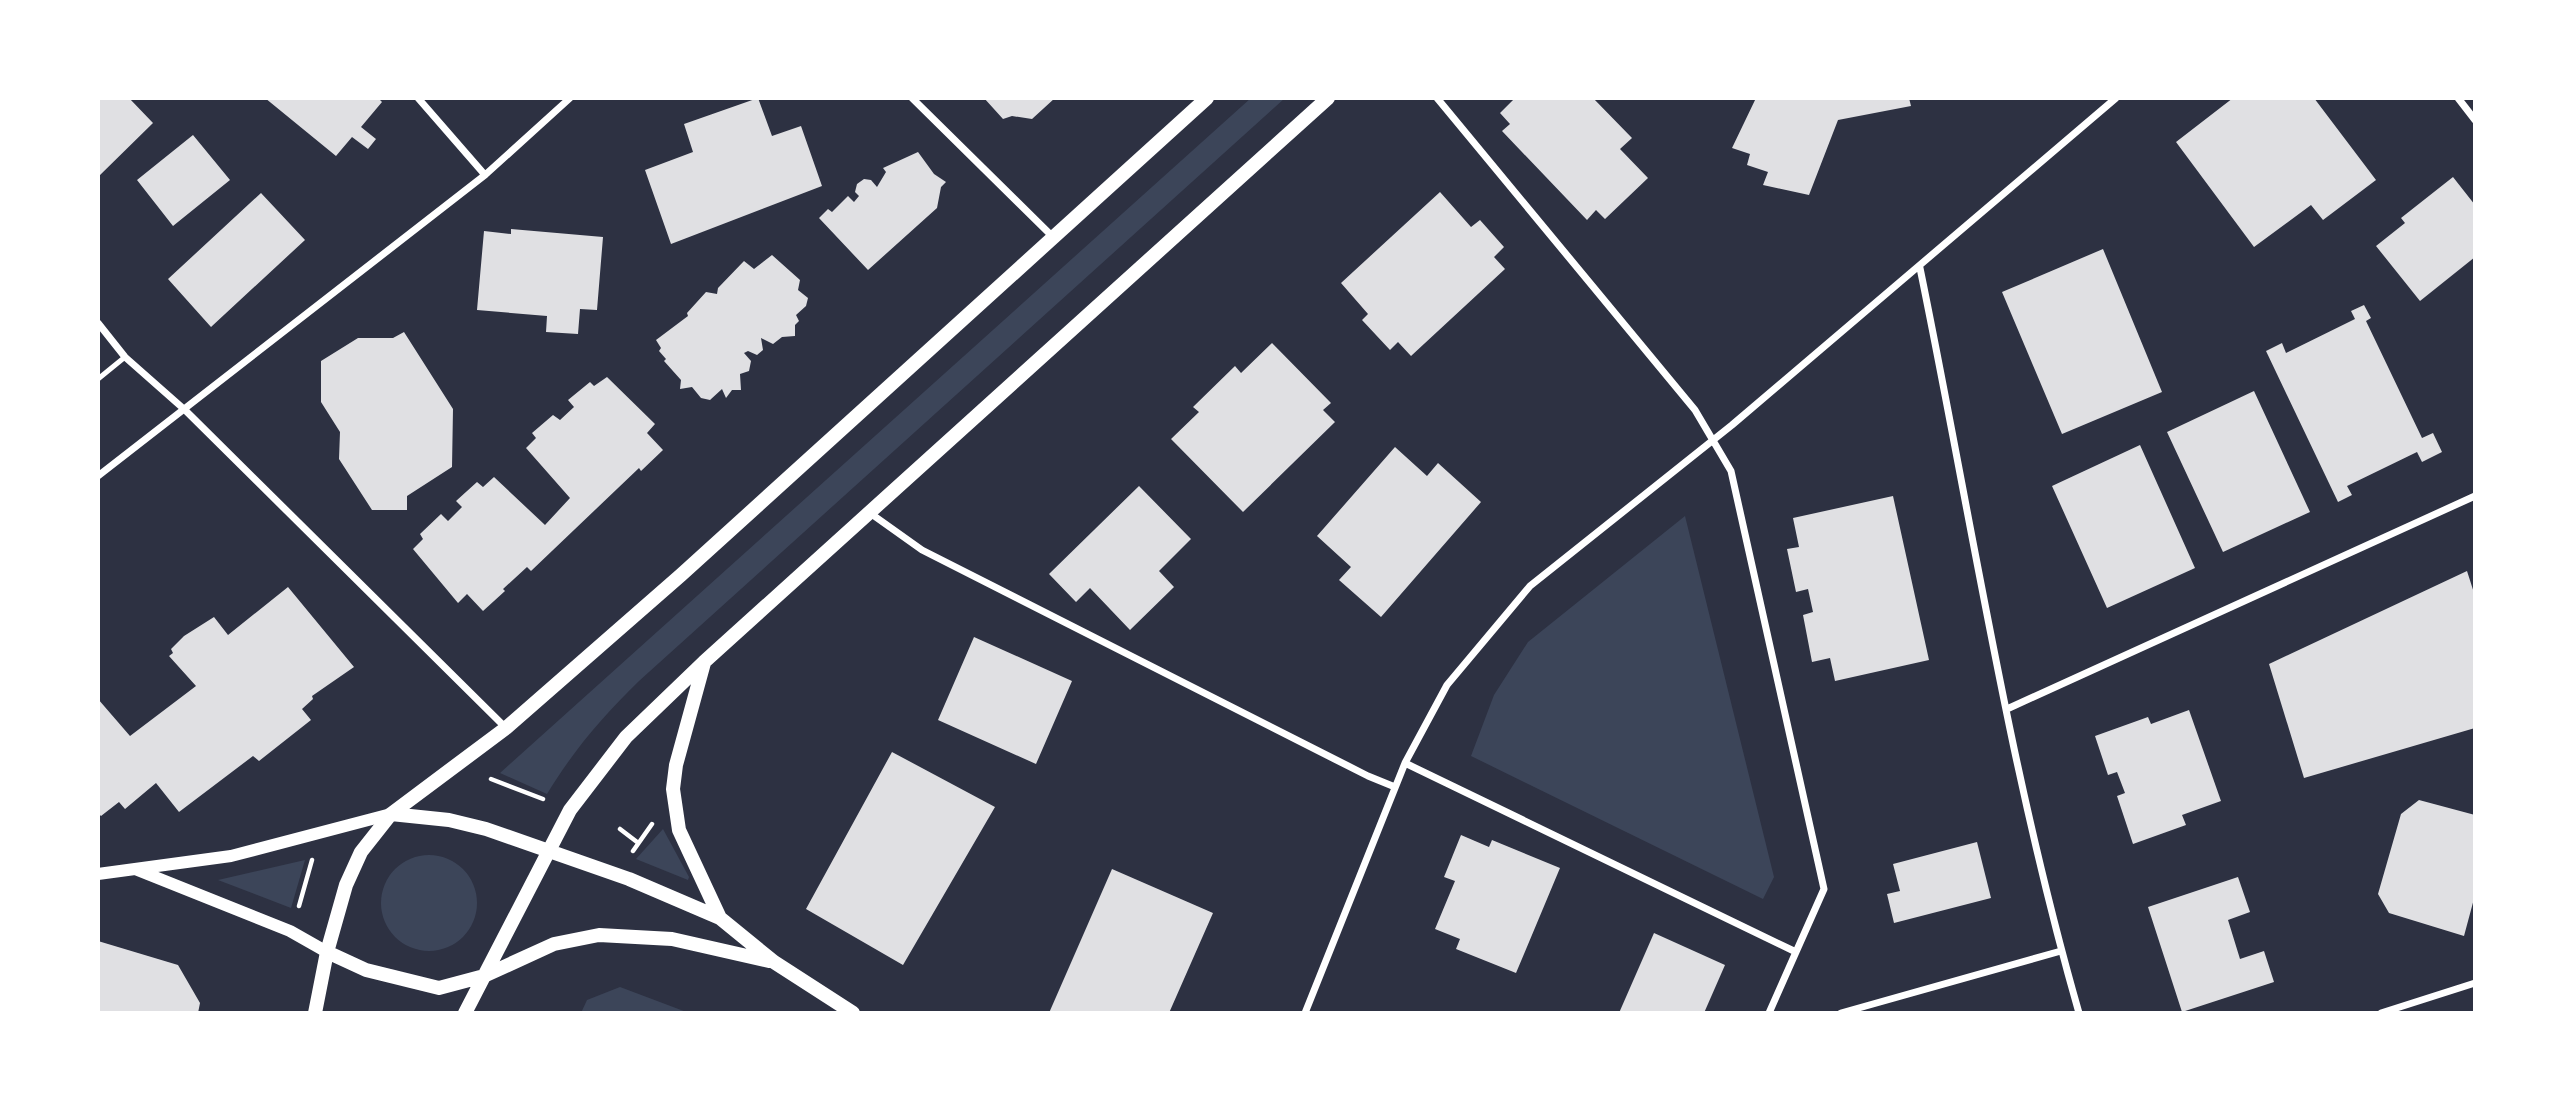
<svg xmlns="http://www.w3.org/2000/svg" width="2573" height="1111" font-family="Rubik,sans-serif">
<style>
.green{fill:#3c4559}
.building{fill:#e0e0e3}
.lines{fill:none;stroke-linecap:round;stroke-linejoin:round}
.path{stroke:#fff;stroke-width:4.5}
.service{stroke:#fff;stroke-width:5}
.minor{stroke:#fff;stroke-width:7}
.tertiary{stroke:#fff;stroke-width:12}
.secondary{stroke:#fff;stroke-width:14}
</style>
<rect width="100%" height="100%" fill="#2d3142"/>
<path class="green" d="M 1251,98 L 1285,98 L 639,681 C 603,716 573,751 547,794 L 500,773 Z
M 1685,516 L 1774,877 L 1763,899 L 1471,756 L 1494,695 L 1528,642 Z
M 663,829 L 689,877 L 688,880 L 636,859 Z
M381 903a48 48 0 1 1 96 0a48 48 0 1 1-96 0Z
M 305,860 L 291,908 L 218,880 Z
M 620,987 L 689,1013 L 581,1013 L 587,1000 Z"/>
<path class="building" d="M 102,98 L 129,98 L 153,123 L 98,177 L 98,102 Z
M 265,98 L 378,98 L 382,102 L 361,127 L 376,139 L 368,149 L 352,137 L 336,156 Z
M 758,98 L 772,136 L 801,126 L 822,186 L 671,244 L 645,170 L 693,152 L 684,124 Z
M 984,98 L 1055,98 L 1032,119 L 1012,116 L 1003,119 Z
M 1515,98 L 1593,98 L 1632,138 L 1620,149 L 1648,178 L 1605,219 L 1596,210 L 1587,220 L 1502,131 L 1510,124 L 1500,113 Z
M 1756,98 L 1909,98 L 1911,106 L 1838,120 L 1809,195 L 1763,185 L 1768,172 L 1747,165 L 1750,154 L 1732,148 Z
M 2233,98 L 2314,98 L 2376,180 L 2323,220 L 2311,205 L 2254,247 L 2176,142 Z
M 193,135 L 230,180 L 173,226 L 137,180 Z
M 918,152 L 934,174 L 946,182 L 941,187 L 937,208 L 868,270 L 819,218 L 828,209 L 832,212 L 848,196 L 854,202 L 859,196 L 855,192 L 857,184 L 864,179 L 871,180 L 877,187 L 886,172 L 883,168 Z
M 2453,177 L 2475,205 L 2475,257 L 2420,301 L 2376,246 L 2405,223 L 2401,218 Z
M 1440,192 L 1471,227 L 1480,220 L 1504,247 L 1494,257 L 1505,269 L 1411,356 L 1398,342 L 1390,350 L 1362,320 L 1368,314 L 1341,283 Z
M 261,193 L 305,240 L 211,327 L 168,279 Z
M 511,229 L 603,237 L 597,310 L 580,309 L 578,334 L 546,332 L 547,316 L 477,310 L 484,231 L 511,234 Z
M 2103,249 L 2162,392 L 2062,434 L 2002,292 Z
M 772,255 L 800,280 L 798,290 L 808,298 L 806,306 L 796,315 L 799,321 L 795,325 L 795,336 L 782,337 L 773,344 L 761,338 L 763,350 L 757,355 L 748,351 L 744,353 L 751,361 L 749,371 L 740,374 L 741,390 L 732,390 L 726,398 L 722,389 L 710,400 L 701,398 L 692,387 L 680,389 L 681,380 L 664,361 L 666,359 L 659,351 L 661,348 L 656,340 L 688,316 L 687,313 L 706,292 L 717,294 L 718,288 L 744,261 L 754,269 Z
M 2364,305 L 2371,318 L 2366,321 L 2422,438 L 2433,433 L 2442,452 L 2422,462 L 2417,452 L 2347,486 L 2352,495 L 2338,502 L 2266,351 L 2282,343 L 2286,353 L 2355,319 L 2351,311 Z
M 404,332 L 453,409 L 452,467 L 407,496 L 407,510 L 372,510 L 339,459 L 340,432 L 321,402 L 321,361 L 358,338 L 393,338 Z
M 1272,343 L 1331,403 L 1323,410 L 1335,422 L 1243,512 L 1171,439 L 1199,412 L 1193,407 L 1235,366 L 1241,373 Z
M 607,377 L 655,424 L 647,433 L 663,450 L 641,471 L 639,468 L 531,571 L 527,567 L 503,589 L 505,591 L 483,611 L 467,594 L 458,603 L 413,549 L 423,539 L 420,534 L 441,514 L 448,521 L 462,507 L 456,501 L 477,482 L 483,487 L 494,477 L 545,525 L 570,498 L 526,448 L 536,438 L 532,433 L 553,415 L 560,420 L 574,407 L 568,400 L 590,382 L 594,386 Z
M 2254,391 L 2310,512 L 2223,552 L 2167,432 Z
M 2140,445 L 2195,568 L 2107,608 L 2052,486 Z
M 1395,447 L 1427,476 L 1438,463 L 1481,502 L 1381,617 L 1339,580 L 1351,567 L 1317,536 Z
M 1139,486 L 1191,539 L 1159,571 L 1174,587 L 1130,630 L 1090,588 L 1076,602 L 1049,574 Z
M 1893,496 L 1929,660 L 1835,681 L 1830,658 L 1812,662 L 1803,615 L 1813,612 L 1808,589 L 1796,592 L 1787,549 L 1799,547 L 1793,518 Z
M 2467,571 L 2475,596 L 2475,728 L 2304,778 L 2269,664 Z
M 288,587 L 354,667 L 312,696 L 313,699 L 302,709 L 311,720 L 259,761 L 253,756 L 179,812 L 156,783 L 125,809 L 119,802 L 101,816 L 98,813 L 98,699 L 130,736 L 196,686 L 169,656 L 173,653 L 171,649 L 184,636 L 214,617 L 228,635 Z
M 974,637 L 1072,681 L 1036,764 L 938,720 Z
M 2189,710 L 2221,801 L 2182,815 L 2186,825 L 2133,844 L 2117,796 L 2125,793 L 2117,772 L 2108,775 L 2095,736 L 2148,717 L 2151,724 Z
M 892,752 L 995,807 L 903,965 L 806,909 Z
M 2419,800 L 2475,815 L 2475,895 L 2464,936 L 2389,913 L 2378,894 L 2401,814 Z
M 1461,835 L 1489,847 L 1492,840 L 1560,868 L 1516,973 L 1456,949 L 1460,939 L 1435,929 L 1455,881 L 1444,877 Z
M 1977,842 L 1991,898 L 1894,923 L 1887,894 L 1900,891 L 1893,864 Z
M 1112,869 L 1213,913 L 1169,1013 L 1049,1013 Z
M 2238,877 L 2250,912 L 2228,920 L 2240,959 L 2264,951 L 2274,982 L 2182,1012 L 2148,907 Z
M 1654,933 L 1725,965 L 1704,1013 L 1619,1013 Z
M 98,941 L 178,965 L 200,1003 L 198,1013 L 98,1013 Z"/>
<g class="lines">
<path class="path" d="M 491,779 L 543,799
M 620,829 L 637,842
M 633,851 L 652,824
M 299,906 L 312,860"/>
<path class="service" d="M 98,379 L 125,357"/>
<path class="minor" d="M 418,98 L 485,175
M 912,98 L 1053,237
M 1437,98 L 1695,410 L 1731,471 L 1824,889 L 1796,952
M 2458,98 L 2475,120
M 1920,268 C 1971,517 2009,769 2079,1013
M 98,323 L 125,357 L 185,410 L 506,728
M 98,476 L 485,175 L 570,98
M 870,513 L 922,550 L 1368,776 L 1395,787
M 2007,709 L 2475,496
M 1405,763 L 1796,952 L 1769,1013
M 1305,1013 L 1405,763 L 1447,685 L 1530,586 L 1732,425 L 2116,98
M 1841,1013 L 2061,951
M 2381,1013 L 2475,983"/>
<path class="tertiary" d="M 135,869 L 290,931 L 327,952
M 98,874 L 231,856 L 391,814"/>
<path class="secondary" d="M 704,663 L 676,765 L 673,789 L 679,830 L 720,918
M 391,814 L 449,820 L 486,829 L 629,879 L 720,918 L 774,962 L 853,1013
M 327,952 L 366,970 L 439,988 L 484,976 L 554,944 L 599,935 L 672,939 L 769,961
M 315,1013 L 327,952 L 346,885 L 361,852 L 391,814 L 506,728 L 681,575 L 1207,98
M 465,1013 L 570,810 L 626,737 L 704,662 L 1328,98"/>
</g>
<rect width="2573" height="1111" fill="none" stroke="#ffffff" stroke-width="200"/>
</svg>
